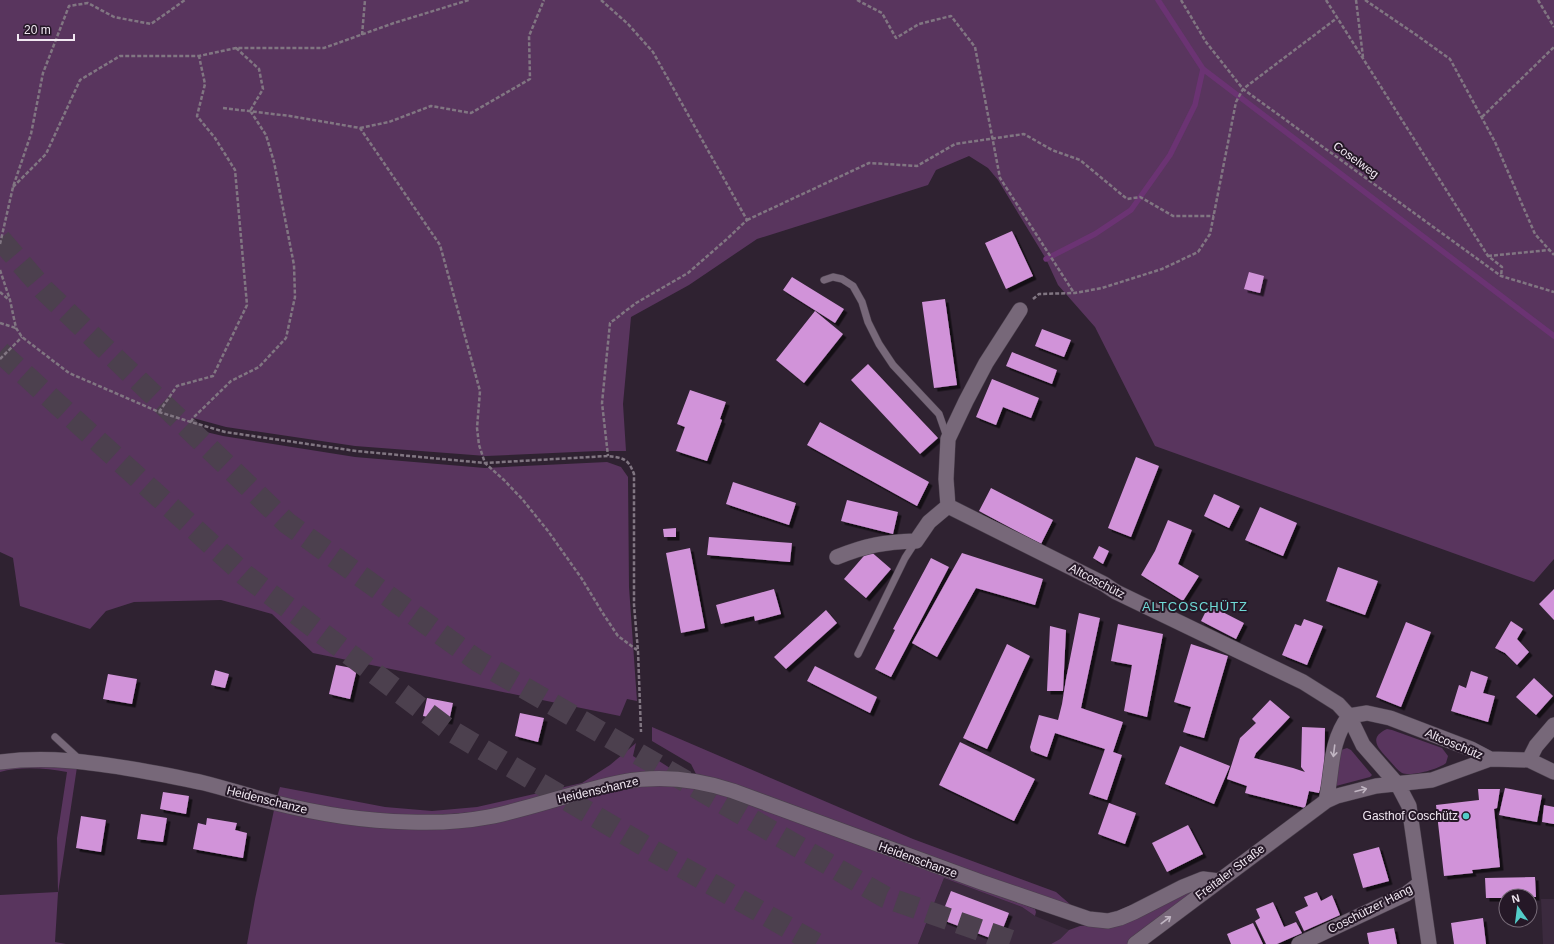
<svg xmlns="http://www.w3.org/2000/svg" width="1554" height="944" font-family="Arial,sans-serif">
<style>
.built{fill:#3b2a3e}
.green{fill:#59355e}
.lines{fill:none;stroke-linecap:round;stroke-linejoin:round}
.stream{stroke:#6b3373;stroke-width:5.5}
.building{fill:#d193d9;filter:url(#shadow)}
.highway-tunnel{stroke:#4c404e;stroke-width:22;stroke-dasharray:22 11;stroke-linecap:butt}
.lane-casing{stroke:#4b404d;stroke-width:8}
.street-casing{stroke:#4b404d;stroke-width:16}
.path{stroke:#817682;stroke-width:2.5;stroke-dasharray:4 2;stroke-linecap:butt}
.lane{stroke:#776879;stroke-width:7}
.street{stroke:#776879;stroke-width:15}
.oneway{stroke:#c0b5c2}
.poi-dot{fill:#53cdc9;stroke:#251827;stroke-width:1.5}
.labels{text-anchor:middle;stroke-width:4;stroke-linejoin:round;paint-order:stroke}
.street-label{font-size:12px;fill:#f1e8f2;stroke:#251827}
.poi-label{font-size:12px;fill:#f1e8f2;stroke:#251827;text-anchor:end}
.neighbourhood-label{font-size:13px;letter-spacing:1px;fill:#6fdbd7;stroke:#251827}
</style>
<defs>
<filter id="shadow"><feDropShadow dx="3.5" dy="3.5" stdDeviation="0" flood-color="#0009"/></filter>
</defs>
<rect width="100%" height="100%" fill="#2f2231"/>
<path class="built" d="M 944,878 L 1022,907 L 1035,916 L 1069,930 L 1060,939 L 1051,944 L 918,944 Z
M 1541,899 L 1554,899 L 1554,944 L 1543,944 Z"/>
<path class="green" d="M 0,0 L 1554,0 L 1554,559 L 1534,582 L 1155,446 L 1095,327 L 1058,285 L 1046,259 L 998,180 L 988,168 L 969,156 L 936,170 L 928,185 L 757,239 L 689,285 L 631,317 L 623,404 L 626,451 L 598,451 L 486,456 L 355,446 L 226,427 L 193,418 L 189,428 L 223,436 L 355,457 L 485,468 L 607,462 L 621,467 L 628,477 L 629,587 L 637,701 L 627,699 L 620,716 L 313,653 L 272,614 L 221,600 L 134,602 L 106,611 L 90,629 L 20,606 L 13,558 L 0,552 Z
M 652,727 L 913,839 L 1056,892 L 1079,912 L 697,776 L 691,764 L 652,741 Z
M 1387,729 L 1392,730 L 1442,748 L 1448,756 L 1446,763 C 1439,769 1411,777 1402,773 C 1397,770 1393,764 1389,760 C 1379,749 1367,738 1387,729 Z
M 636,743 L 633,756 L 649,766 L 659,761 L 673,770 L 674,772 L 484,811 L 430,816 L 353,812 L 277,797 L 280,787 L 385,807 L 432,811 L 477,807 L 582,783 L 610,765 Z
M 1347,748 L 1351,750 L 1372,775 L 1370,777 L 1336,786 L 1340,753 L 1341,750 Z
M 22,765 L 77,767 L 58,893 L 55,942 L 66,944 L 0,944 L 0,895 L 58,892 L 57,838 L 67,772 C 46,768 20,766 0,772 L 0,767 Z
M 666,785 L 725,793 L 1035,909 L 1036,912 L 1035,916 L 1022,907 L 944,878 L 918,944 L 247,944 L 255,899 L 274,810 L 391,827 L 626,787 Z
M 1190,892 L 1191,893 L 1139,944 L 1051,944 L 1060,939 L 1069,930 L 1080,926 L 1093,925 Z"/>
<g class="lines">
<path class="stream" d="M 1158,0 L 1203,69 L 1554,336
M 1046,259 L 1095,234 L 1131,210 L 1170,155 L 1195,105 L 1203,69"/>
</g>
<path class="building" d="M 1012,231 L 1033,276 L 1006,289 L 985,243 Z
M 1249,272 L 1264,276 L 1260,293 L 1244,289 Z
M 792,277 L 844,309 L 835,323 L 783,290 Z
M 945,299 L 957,385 L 934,388 L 922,302 Z
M 815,311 L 843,334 L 804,383 L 776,360 Z
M 1042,329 L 1071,340 L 1064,357 L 1035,346 Z
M 1012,352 L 1057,370 L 1052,384 L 1006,366 Z
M 868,364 L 938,438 L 920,454 L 851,380 Z
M 992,379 L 1039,398 L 1031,418 L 1003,407 L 996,425 L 976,417 Z
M 690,390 L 726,402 L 720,419 L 722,420 L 707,461 L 676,451 L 685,427 L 677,424 Z
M 820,422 L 929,482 L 917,506 L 807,445 Z
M 1136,457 L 1159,466 L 1131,537 L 1108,528 Z
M 733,482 L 796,503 L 789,525 L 726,504 Z
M 991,488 L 1053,520 L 1041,544 L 979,511 Z
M 1214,494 L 1240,506 L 1229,528 L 1204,516 Z
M 847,500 L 898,512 L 893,534 L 841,521 Z
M 1260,507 L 1297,523 L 1283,556 L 1245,540 Z
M 1168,520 L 1192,530 L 1178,564 L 1199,576 L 1183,601 L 1141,575 L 1155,551 Z
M 676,528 L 676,537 L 664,537 L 663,529 Z
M 709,537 L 792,543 L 790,562 L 707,555 Z
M 1099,546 L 1109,551 L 1103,564 L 1093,558 Z
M 690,548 L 705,628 L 681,633 L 666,553 Z
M 869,550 L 891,569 L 866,598 L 844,579 Z
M 962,553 L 1043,579 L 1035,605 L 976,588 L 937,657 L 912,643 Z
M 931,558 L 949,567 L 891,677 L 875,669 L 895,630 L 893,629 Z
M 1338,567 L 1378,581 L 1365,615 L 1326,601 Z
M 774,589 L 781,614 L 755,621 L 754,616 L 721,624 L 716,605 Z
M 1554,589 L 1554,620 L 1539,604 Z
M 1209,605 L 1244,623 L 1236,639 L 1201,621 Z
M 826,610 L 837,623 L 786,669 L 774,657 Z
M 1079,613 L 1100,618 L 1081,708 L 1123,722 L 1113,752 L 1122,755 L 1107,800 L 1089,794 L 1105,749 L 1055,733 L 1047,757 L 1031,751 L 1030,747 L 1039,715 L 1058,720 L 1062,704 L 1066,679 Z
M 1304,619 L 1323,626 L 1307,665 L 1282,655 L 1295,624 L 1301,626 Z
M 1511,621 L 1523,629 L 1517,639 L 1529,652 L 1517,665 L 1505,653 L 1495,648 Z
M 1406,622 L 1431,632 L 1401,707 L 1376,697 Z
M 1118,624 L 1163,634 L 1147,717 L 1124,711 L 1132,665 L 1111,661 Z
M 1050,626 L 1066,630 L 1063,691 L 1047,691 Z
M 1007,644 L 1030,656 L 987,749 L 963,738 Z
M 1191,644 L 1228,656 L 1204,738 L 1183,732 L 1191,707 L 1174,702 Z
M 336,665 L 357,669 L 350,699 L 329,694 Z
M 815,666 L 877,697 L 870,713 L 807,681 Z
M 215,670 L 229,674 L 225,688 L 211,685 Z
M 1471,671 L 1488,677 L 1483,693 L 1495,696 L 1488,722 L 1451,711 L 1459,685 L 1466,688 Z
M 108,674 L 137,679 L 132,704 L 103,699 Z
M 1534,678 L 1553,696 L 1536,715 L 1516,697 Z
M 427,698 L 453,703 L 449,721 L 423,716 Z
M 1270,700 L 1290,717 L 1256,753 L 1254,758 L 1293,768 L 1305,772 L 1301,767 L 1302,727 L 1325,728 L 1324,776 L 1319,793 L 1309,791 L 1305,808 L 1245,793 L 1247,786 L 1227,779 L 1240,738 L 1256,723 L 1252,719 Z
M 520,713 L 544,718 L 538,742 L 515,736 Z
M 960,742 L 1035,779 L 1014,821 L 939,785 Z
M 1180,746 L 1230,766 L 1214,804 L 1165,784 Z
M 1505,788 L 1542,795 L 1537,822 L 1499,815 Z
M 1478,789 L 1500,789 L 1497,808 L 1494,809 L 1500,867 L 1472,870 L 1473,873 L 1444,876 L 1436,805 L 1479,800 Z
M 163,792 L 189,796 L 186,814 L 160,809 Z
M 1109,803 L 1136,813 L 1125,844 L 1098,834 Z
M 1544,805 L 1554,807 L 1554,824 L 1542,822 Z
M 141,814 L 167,818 L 163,842 L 137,839 Z
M 81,816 L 106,820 L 101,852 L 76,848 Z
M 207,818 L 237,823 L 235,830 L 247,833 L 243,858 L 193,849 L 198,823 L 206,825 Z
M 1188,825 L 1203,854 L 1167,872 L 1152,843 Z
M 1379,847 L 1389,881 L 1363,888 L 1353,854 Z
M 1535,877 L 1536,897 L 1530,897 L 1530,896 L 1506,896 L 1506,898 L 1486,898 L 1485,878 Z
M 951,891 L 1009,913 L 998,941 L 940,919 Z
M 1317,892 L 1321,901 L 1332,895 L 1340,915 L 1304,931 L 1295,912 L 1308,906 L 1304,897 Z
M 1273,902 L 1284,927 L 1296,922 L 1302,933 L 1277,944 L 1266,944 L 1255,921 L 1260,918 L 1256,909 Z
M 1483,918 L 1486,944 L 1454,944 L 1451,923 Z
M 1253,923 L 1263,944 L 1231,944 L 1227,934 Z
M 1394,928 L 1397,944 L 1369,944 L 1367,933 Z"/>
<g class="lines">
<path class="highway-tunnel" d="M 0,239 L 44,290 L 287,523 L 478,661 L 885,897 L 1020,944
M 0,352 L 245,575 L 448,729 L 650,849 L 817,944"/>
<g class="lane-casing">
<path id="lane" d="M 824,280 L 833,277 L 842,279 L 853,286 L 862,302 L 868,322 L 879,344 L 893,365 L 939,414 L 947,437
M 858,654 L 905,558 L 916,541
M 55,737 L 79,759"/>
</g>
<g class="street-casing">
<path id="street" d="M 948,506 L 1104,584 L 1116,592 L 1303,682 L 1338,704 L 1349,716 L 1363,745 L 1398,785 L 1409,806 L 1429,944
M 948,506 L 946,479 L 948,439 L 966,401 L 986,363 L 1020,310
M 837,557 C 867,545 884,542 916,541 L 929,522 L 948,506
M 1529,760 L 1536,746 L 1554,725
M 0,762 C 49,756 90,762 138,770 C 160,774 182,778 204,783 C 228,789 252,797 276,803 C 319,814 365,821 409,822 C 435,823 462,822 488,817 C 533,808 577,791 622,782 C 659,775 697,779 733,791 L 981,882 L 1089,919 L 1108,921 L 1120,918 L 1134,912 L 1183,887 L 1203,879 L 1219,881
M 1326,801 C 1333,770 1329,743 1349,716 L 1367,713 L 1390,718 L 1471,749 L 1490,759
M 1135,944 L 1326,801 L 1337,796 L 1376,786 L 1432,780 L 1490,759 L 1529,760 L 1554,772
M 1299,944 L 1406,894 L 1419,884"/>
</g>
<path class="path" d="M 601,0 L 628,24 L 653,52 L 747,220 L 728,238 L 688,273 L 636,303 L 610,323 L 602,403 L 608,456
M 857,0 L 882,13 L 896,38 L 919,24 L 951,16 L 975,47 L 1000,178 L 1074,293
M 1181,0 L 1206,42 L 1243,89 L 1501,276 L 1554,292
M 1326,0 L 1488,256 L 1502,267 L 1501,276
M 1356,0 L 1363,57
M 1365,0 L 1415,34 L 1450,59 L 1495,142 L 1535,234 L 1554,255
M 1538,0 L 1554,27
M 362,35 L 365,0
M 236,48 L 259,69 L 263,89 L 250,111
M 223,108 L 290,116 L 360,128 L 440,245 L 480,391 L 477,428 L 479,445 L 485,463 L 504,480 L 523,500 L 548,531 L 582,579 L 602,612 L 618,636 L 637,650
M 1482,117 L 1554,47
M 360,128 L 389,122 L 431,106 L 471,113 L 530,79 L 529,36 L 544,0
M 13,187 L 46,154 L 80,80 L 120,56 L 199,56 L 236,48 L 324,48 L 394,23 L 469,0
M 747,220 L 869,163 L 917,166 L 955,144 L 1024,134 L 1052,150 L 1080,160 L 1127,199 L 1140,197 L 1173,216 L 1214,216
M 0,244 L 13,187 L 31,134 L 43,73 L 69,6 L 88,3 L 114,17 L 151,24 L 185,0
M 1488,256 L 1549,250
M 0,270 L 10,300 L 16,328 L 22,337 L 69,373 L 159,412 L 191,422 L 225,432 L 356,451 L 485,463 L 608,456 C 623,458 628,458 634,474 L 634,605 L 638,651 L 641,732
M 0,292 L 9,300
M 1033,299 L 1039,294 L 1075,293 L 1102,288 L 1162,269 L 1198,252 L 1210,234 L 1236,102 L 1243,89 L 1337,18
M 0,323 L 16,328
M 0,359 L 22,337
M 159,412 L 177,386 L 213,376 L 247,305 L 235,170 L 215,138 L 197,116 L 205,84 L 199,56
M 191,422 L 193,418 L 231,381 L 259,367 L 286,338 L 295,297 L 294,265 L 274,162 L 266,135 L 251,112"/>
<use href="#lane" class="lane"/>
<use href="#street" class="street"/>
</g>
<defs><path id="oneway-shaft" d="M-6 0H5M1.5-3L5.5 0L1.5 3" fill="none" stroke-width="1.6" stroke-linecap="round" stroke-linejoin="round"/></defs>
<g class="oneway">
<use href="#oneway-shaft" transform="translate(1334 751) rotate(97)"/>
<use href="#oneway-shaft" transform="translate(1361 790) rotate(-14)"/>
<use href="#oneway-shaft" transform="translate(1166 920) rotate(-37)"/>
</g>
<circle class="poi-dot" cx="1466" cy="816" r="4"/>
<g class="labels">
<g class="street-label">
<text transform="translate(1356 160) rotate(36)" y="4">Coselweg</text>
<text transform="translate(1097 581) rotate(28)" y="4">Altcoschütz</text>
<text transform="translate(1454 744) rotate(23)" y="4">Altcoschütz</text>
<text transform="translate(598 790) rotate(-13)" y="4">Heidenschanze</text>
<text transform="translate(267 800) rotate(14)" y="4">Heidenschanze</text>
<text transform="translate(918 860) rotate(20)" y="4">Heidenschanze</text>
<text transform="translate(1230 872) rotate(-37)" y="4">Freitaler Straße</text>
<text transform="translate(1370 909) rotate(-27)" y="4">Coschützer Hang</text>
</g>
<g class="poi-label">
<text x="1458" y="820">Gasthof Coschütz</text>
</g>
<g class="neighbourhood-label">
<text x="1195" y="611">ALTCOSCHÜTZ</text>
</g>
</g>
<g transform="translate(1518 908) rotate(346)"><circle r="19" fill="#251827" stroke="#776b78"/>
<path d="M0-3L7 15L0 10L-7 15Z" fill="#53cdc9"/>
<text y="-6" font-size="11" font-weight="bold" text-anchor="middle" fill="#f1e8f2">N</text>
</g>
<path d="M18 34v6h56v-6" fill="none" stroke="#f1e8f2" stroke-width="2"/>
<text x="24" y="34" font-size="12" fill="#f1e8f2" stroke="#251827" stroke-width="3" paint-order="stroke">20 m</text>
</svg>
